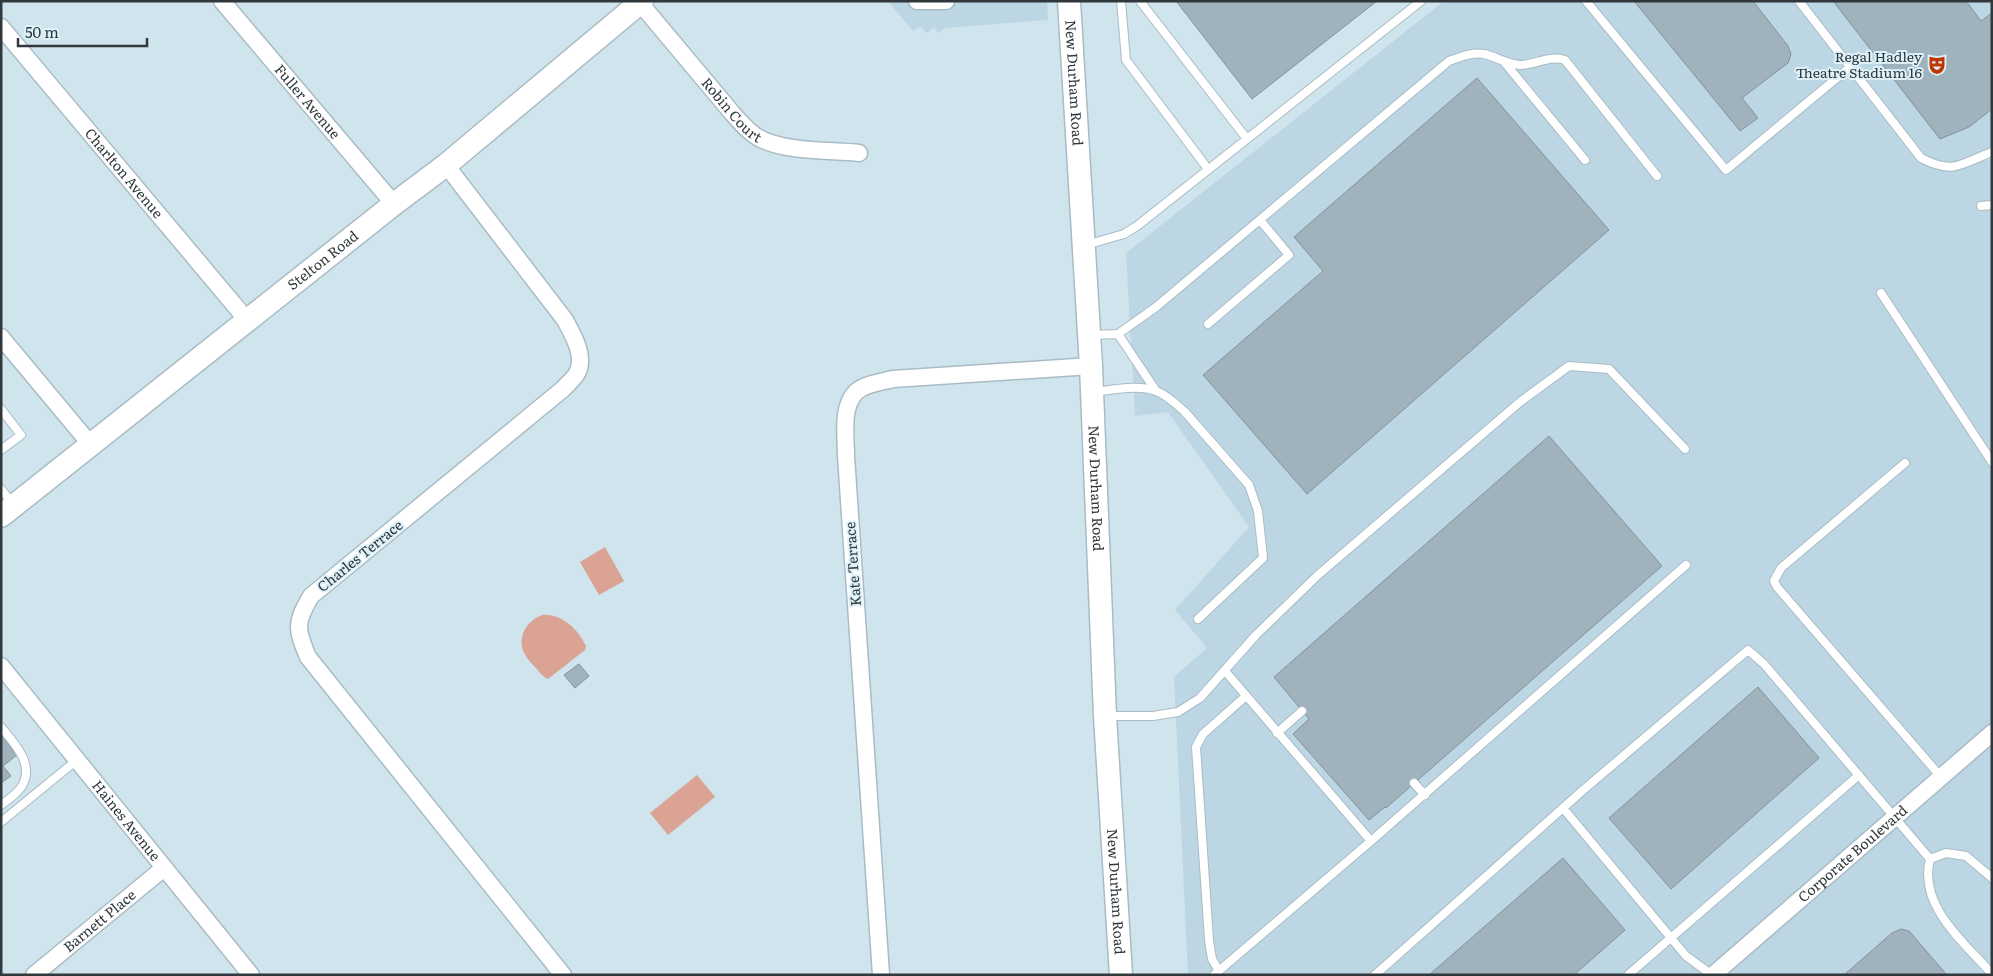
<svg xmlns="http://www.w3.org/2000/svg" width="1993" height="976" font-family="Literata,serif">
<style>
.built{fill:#bcd6e4}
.green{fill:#dba393}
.building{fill:#a0b3bc;stroke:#81939d}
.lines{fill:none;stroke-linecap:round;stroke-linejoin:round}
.lane-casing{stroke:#a9bcc5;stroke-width:10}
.street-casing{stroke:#a9bcc5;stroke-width:19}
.secondary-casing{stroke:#a9bcc5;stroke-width:25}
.lane{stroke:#fff;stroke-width:8}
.street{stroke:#fff;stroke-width:16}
.secondary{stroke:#fff;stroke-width:22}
.labels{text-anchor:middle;stroke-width:4;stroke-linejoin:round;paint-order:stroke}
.poi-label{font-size:14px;fill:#30383c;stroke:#ddf1fb;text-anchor:end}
.street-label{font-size:14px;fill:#30383c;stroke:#ddf1fb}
</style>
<rect width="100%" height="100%" fill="#d0e4ee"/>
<path class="built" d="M 888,1 L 1047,1 L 1048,20 L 945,28 L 938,33 L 934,27 L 927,33 L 920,26 L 913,31 Z
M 1444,1 L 1992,1 L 1992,152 L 1983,159 L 1992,161 L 1992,975 L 1188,975 L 1174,677 L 1207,648 L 1175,610 L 1249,527 L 1168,412 L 1135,416 L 1126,253 Z"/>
<path class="green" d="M 605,547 L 624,581 L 599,595 L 580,562 Z
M 542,615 C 561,613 578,629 586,646 L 585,650 L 548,679 C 543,677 540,673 537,669 C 532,664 527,659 524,653 C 517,637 526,621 542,615 Z
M 697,775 L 715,797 L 668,835 L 650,813 Z"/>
<path class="building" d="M 1176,1 L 1377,1 L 1252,99 Z
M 1634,1 L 1753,1 L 1788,46 L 1791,54 L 1788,63 L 1742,98 L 1758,118 L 1740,131 Z
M 1833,1 L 1966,1 L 1981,21 L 1992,13 L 1992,109 L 1969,127 L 1940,139 Z
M 1477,78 L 1609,230 L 1307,494 L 1203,375 L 1323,271 L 1294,237 Z
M 1549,436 L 1662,566 L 1386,808 L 1385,807 L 1369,820 L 1293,734 L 1309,719 L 1274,677 Z
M 579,664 L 589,676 L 575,688 L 564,675 Z
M 1758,687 L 1819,758 L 1671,889 L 1609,818 Z
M 1,734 L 17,755 L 3,766 L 11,776 L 1,783 Z
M 1563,858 L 1625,930 L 1574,975 L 1429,975 Z
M 1901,929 L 1909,931 L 1947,975 L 1844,975 L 1892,933 Z"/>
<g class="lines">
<g class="lane-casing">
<path id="lane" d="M 1121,1 L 1126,60 L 1208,169
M 1140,1 L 1247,139
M 1586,1 L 1726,170 L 1850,67
M 1799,1 L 1921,158 C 1954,175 1960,164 1992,152
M 1505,63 L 1585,160
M 1981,206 L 1992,205
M 1086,245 L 1124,234 L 1137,226 L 1421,1
M 1881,293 L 1992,462
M 1208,324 L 1289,255 L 1260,220
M 1118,334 L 1156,391
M 1091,335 L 1118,334 L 1156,307 L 1449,61 C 1460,57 1472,52 1484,54 C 1497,57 1508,65 1522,65 C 1537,64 1550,55 1565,60 L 1657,176
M 1094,392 C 1113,390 1138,384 1156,391 C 1167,395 1176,404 1185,412 L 1249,485 L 1258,511 L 1263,558 L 1198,619
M 1,409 L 21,435 L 1,450
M 1905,463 L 1781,568 L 1774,581 L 1777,587 L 1941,777
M 1,489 L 12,503
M 1225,671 L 1371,841 L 1686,565
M 1107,716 L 1153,716 L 1178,712 L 1200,698 L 1256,635 L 1318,575 L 1520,402 L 1569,366 L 1609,369 L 1685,449
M 1,727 C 14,743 35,764 22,786 C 18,793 8,800 1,805
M 1277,733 L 1302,711
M 1414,783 L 1425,795
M 1563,808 L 1686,956 L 1712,975
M 1,822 L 77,760
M 1930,859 L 1946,853 L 1966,856 L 1992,878
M 1219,971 L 1212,959 L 1209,940 L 1196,747 L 1203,734 L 1246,696
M 1214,975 L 1371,841
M 1375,975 L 1582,791 L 1748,650 L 1764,664 L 1930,859 C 1918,906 1964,942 1992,974
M 1628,975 L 1859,775"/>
</g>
<g class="street-casing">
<g id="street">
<path id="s1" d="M 222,1 L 394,204"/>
<path d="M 917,1 L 946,1"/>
<path id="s2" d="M 640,3 L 733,114 C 741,123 748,132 759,138 C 785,152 829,150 859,153"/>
<path id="s3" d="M 1,27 L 247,320"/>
<path d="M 446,165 L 565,320 C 573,335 587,358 576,375 C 572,380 567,385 563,389 L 311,596 C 295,623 296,629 308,657 L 563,975"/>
<path d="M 1,337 L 91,445"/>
<path id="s4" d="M 1,666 L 251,975"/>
<path id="s5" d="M 34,975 L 164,868"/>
<path d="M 881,975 L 846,456 C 846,436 841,407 856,392 C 864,384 882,382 893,379 L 1091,366"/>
<path id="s6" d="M 1713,975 L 1992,733"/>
</g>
</g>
<g class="secondary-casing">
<g id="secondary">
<path id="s7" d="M 1069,1 L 1091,366 L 1105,716 L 1121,975"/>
<path id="s8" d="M 1,516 L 394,204 L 446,165 L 642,1"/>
</g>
</g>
<use href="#lane" class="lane"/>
<use href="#street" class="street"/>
<use href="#secondary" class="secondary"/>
</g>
<defs>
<g id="theatre-bare" transform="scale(1.5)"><path d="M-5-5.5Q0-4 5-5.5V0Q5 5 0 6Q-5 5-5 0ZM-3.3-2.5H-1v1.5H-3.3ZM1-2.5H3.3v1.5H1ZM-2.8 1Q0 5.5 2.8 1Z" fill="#be3600" stroke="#ddf1fb" stroke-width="2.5" paint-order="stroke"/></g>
</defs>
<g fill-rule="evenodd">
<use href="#theatre-bare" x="1937" y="65"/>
</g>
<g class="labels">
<g class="poi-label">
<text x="1922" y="62">Regal Hadley<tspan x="1922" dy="16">Theatre Stadium 16</tspan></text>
</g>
<g class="street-label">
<text dy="5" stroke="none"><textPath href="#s7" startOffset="82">New Durham Road</textPath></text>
<text dy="5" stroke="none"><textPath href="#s1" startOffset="132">Fuller Avenue</textPath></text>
<text dy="5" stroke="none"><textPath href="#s2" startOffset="141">Robin Court</textPath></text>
<text dy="5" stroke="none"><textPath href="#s3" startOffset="191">Charlton Avenue</textPath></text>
<text dy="5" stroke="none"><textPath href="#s8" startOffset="411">Stelton Road</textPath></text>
<text dy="5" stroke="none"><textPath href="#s7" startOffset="488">New Durham Road</textPath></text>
<text transform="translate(360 556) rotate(-39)" y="5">Charles Terrace</text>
<text transform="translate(853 564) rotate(-94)" y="5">Kate Terrace</text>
<text dy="5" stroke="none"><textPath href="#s4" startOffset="199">Haines Avenue</textPath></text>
<text dy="5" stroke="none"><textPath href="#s6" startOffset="185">Corporate Boulevard</textPath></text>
<text dy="5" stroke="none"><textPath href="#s7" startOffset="892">New Durham Road</textPath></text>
<text dy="5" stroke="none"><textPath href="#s5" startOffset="85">Barnett Place</textPath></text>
</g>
</g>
<rect width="1993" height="976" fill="none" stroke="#30383c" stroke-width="5"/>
<path d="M18 38v8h129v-8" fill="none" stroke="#30383c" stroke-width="2.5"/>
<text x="25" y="38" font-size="15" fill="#30383c" stroke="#ddf1fb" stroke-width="4" paint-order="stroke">50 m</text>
</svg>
